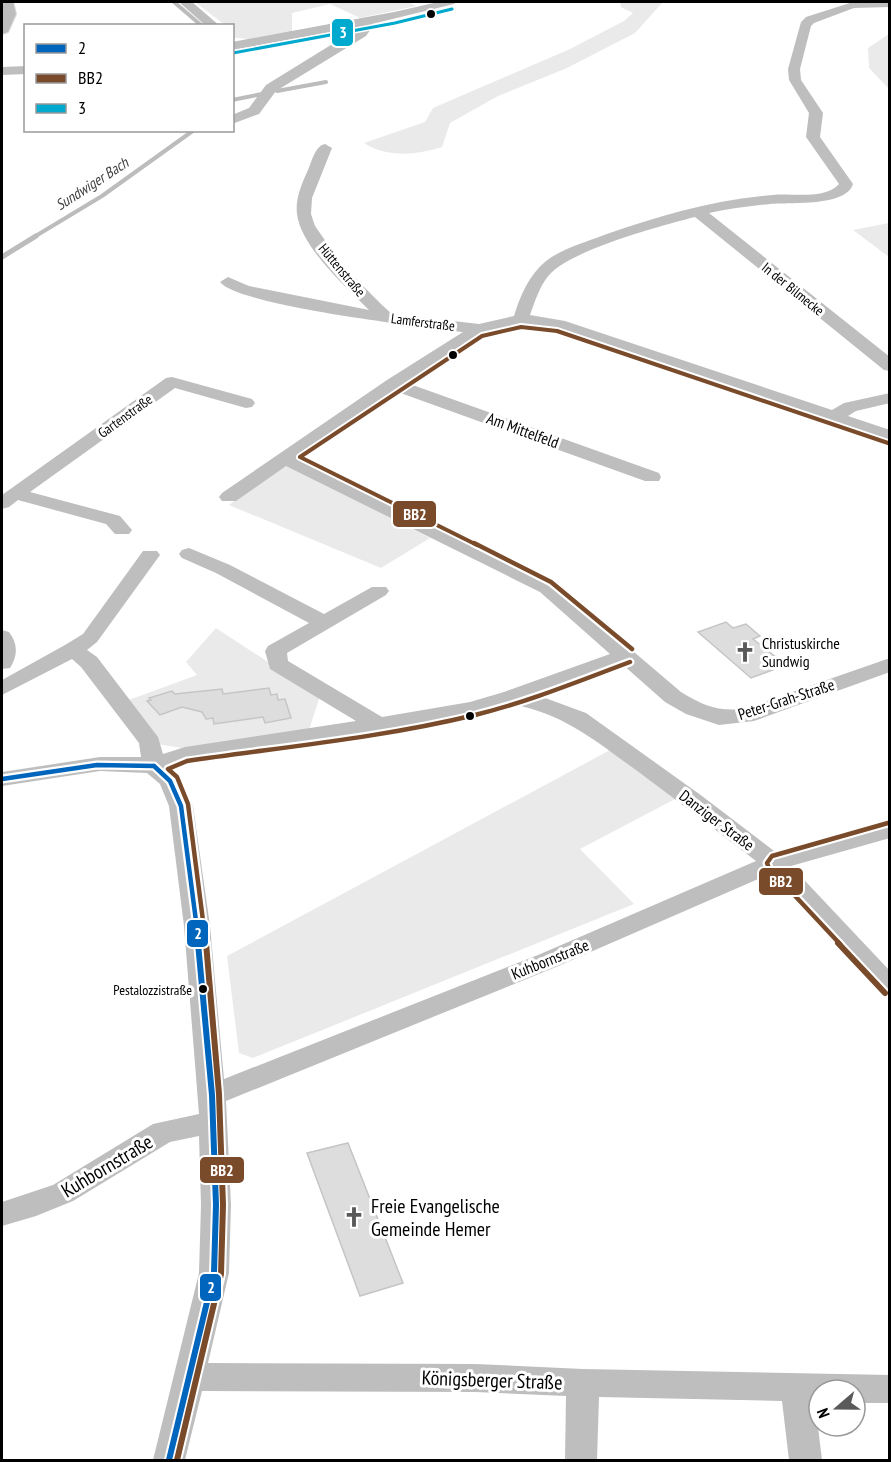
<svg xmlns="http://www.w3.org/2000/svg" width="891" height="1462" font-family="'PT Sans Narrow',sans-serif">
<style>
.green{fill:#eaeaea}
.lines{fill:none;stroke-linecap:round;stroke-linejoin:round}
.stream-far1{stroke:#bcbcbc;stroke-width:4}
.stream{stroke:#bcbcbc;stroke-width:5}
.building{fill:#ddd;stroke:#c5c5c5;stroke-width:1.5}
.major-casing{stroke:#dbdbdb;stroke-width:2}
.minor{fill:#bebebe;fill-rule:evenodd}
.major{fill:#bdbdbd;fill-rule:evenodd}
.bus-1-far1-casing{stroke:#fff;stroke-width:9}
.bus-1-casing{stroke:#fff;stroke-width:10}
.bus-2-far2-casing{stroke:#fff;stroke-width:8}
.bus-2-far1-casing{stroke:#fff;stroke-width:9}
.bus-2-casing{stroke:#fff;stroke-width:10}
.bus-3-casing{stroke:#fff;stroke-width:6}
.bus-1-far1{stroke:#0065bd;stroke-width:4.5}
.bus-1{stroke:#0065bd;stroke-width:6}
.bus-2-far2{stroke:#7a4b2a;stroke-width:4}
.bus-2-far1{stroke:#7a4b2a;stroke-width:4.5}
.bus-2{stroke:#7a4b2a;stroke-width:6}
.bus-3{stroke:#00a9ce;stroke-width:3}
.bus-dot{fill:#000;stroke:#fff;stroke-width:2}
.labels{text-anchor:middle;stroke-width:6;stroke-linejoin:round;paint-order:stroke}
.far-street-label{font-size:14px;fill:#000;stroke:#fff}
.bus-label{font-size:14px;fill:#000;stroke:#fff;text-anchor:end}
.far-water-label{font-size:15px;font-style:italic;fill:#414141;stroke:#fff}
.street-label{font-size:16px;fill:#000;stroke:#fff}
.poi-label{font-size:16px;fill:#000;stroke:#fff;text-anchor:start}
.near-street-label{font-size:20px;fill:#000;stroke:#fff}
.near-poi-label{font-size:20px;fill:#000;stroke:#fff;text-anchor:start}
.line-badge{stroke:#fff;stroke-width:2}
.badge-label{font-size:16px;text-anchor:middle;font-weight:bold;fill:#fff}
</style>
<rect width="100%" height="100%" fill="#fff"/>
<path class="green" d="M 195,2 L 409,2 L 416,6 L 360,18 L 330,4 L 292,13 L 292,32 L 250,39 L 236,38 L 233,34 L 232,26 L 225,25 Z
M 620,2 L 663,2 L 635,33 L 567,68 L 498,96 L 450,123 L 442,147 C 417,155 387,158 364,143 L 425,122 L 433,108 L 570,49 L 624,21 L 633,13 L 621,7 Z
M 889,34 L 889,89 L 869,68 L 868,48 Z
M 889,223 L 889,257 L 853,230 Z
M 285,463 L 430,538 L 381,568 L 229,505 Z
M 216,628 L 320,696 L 309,730 L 182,748 L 157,744 L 126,701 L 197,675 L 186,662 Z
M 612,749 L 675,799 L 580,849 L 634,904 L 253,1058 L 239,1053 L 227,956 Z"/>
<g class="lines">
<path class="stream-far1" d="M 174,2 L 202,26
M 277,91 L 326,82
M 232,100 L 262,94
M 34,237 L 102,196 L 194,130"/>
<path class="stream" d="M 2,257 L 36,236"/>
</g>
<path class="building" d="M 726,622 L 733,628 L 746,624 L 760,636 L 753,639 L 786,665 L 751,678 L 698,632 Z
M 269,688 L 271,695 L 277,694 L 278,700 L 285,699 L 291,718 L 265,723 L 263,717 L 214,724 L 213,718 L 206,719 L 202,712 L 182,707 L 160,715 L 147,701 L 151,700 L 149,698 L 172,691 L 175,694 L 222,689 L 223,694 Z
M 348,1143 L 403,1283 L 360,1296 L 307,1153 Z"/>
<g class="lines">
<g class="major-casing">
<path id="major" d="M 2,2 L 13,2 L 16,14 L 8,32 L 2,34 Z"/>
</g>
<path class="minor" d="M 179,2 L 192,2 L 220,26 L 206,26 Z
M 438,2 L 456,2 L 454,4 L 372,24 L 373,26 L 366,36 L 276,91 L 259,114 L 232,124 L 232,115 L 249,108 L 266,85 L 360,27 L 232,50 L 232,42 L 394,12 Z
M 853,2 L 890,2 L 890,7 L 854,8 L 814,23 L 811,26 L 800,69 L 801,80 L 823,113 L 820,137 L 853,184 C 846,207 790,202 770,204 C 749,206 729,209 709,213 L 890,357 L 890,371 L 884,370 L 695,217 C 660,226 574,249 550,274 C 540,285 535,301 530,315 L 565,321 L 832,410 L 844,403 L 890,393 L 890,403 L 856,411 L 848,416 L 890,430 L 890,441 L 556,329 L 521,324 L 485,333 L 407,383 L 659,473 L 661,477 L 659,481 L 645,481 L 395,391 L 298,458 L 554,584 L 681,692 C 704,706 716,711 743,709 L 890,658 L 890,672 L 754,721 L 719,725 L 686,714 L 665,702 L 622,664 L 537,695 L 586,713 L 702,796 L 778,854 L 890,822 L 890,838 L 791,866 L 890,971 L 890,997 L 881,995 L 770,874 L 556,967 L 226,1101 L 231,1205 L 229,1273 L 208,1363 L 475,1364 L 583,1369 L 890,1375 L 890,1403 L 855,1403 L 855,1390 L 819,1390 L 819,1402 L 815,1402 L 822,1460 L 789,1460 L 782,1401 L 599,1397 L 597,1460 L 565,1460 L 566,1396 L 475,1392 L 202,1391 L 185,1460 L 153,1460 L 199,1273 L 201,1205 L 199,1136 L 170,1142 L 73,1201 L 36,1216 L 2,1226 L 2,1202 L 53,1185 L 153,1124 L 199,1114 L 184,926 L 169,806 L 160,784 L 147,773 L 100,771 L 2,786 L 2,772 L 100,757 L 141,757 L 139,743 L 81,667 L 72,659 L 2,695 L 2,680 L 65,645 L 83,634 L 143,551 L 157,551 L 160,555 L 97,642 L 87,650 L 97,657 L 158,737 L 163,754 L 185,747 L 356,721 L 270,669 L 265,651 L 268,646 L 309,623 L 216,573 L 182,558 L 179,554 L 182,550 L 189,548 L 230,565 L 324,614 L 372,587 L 386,587 L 389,591 L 386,595 L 287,653 L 288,661 L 382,717 L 470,702 L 504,692 L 610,654 L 540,592 L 286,466 L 236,501 L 222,501 L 219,497 L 222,493 L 387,380 L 463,332 C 424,327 239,306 220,282 L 228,277 L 249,286 L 369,310 C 346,287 301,247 297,214 C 295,199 302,183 308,170 C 312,161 315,146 325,144 L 332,148 L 312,198 L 311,214 L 315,226 L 343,266 L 382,305 L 392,314 L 479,324 L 514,316 C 520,296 529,275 546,261 C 563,248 584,243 604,235 C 659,216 715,199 773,195 C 792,193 825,200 839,184 L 806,137 L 809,113 L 789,80 L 788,69 L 801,22 L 806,17 ZM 512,704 C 564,714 594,740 636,770 C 676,800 716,830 756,861 L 538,955 L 224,1079 L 210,926 L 193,806 L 182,781 L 170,768 L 189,760 C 297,744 407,733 512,704 Z
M 26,66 L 26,74 L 2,75 L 2,67 Z
M 172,377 L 252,399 L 255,403 L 252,407 L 246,408 L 175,388 L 30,492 L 120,516 L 132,530 L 129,534 L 115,534 L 106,524 L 18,500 L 9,507 L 2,509 L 2,495 L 166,378 Z
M 2,630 L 9,632 C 18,644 18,655 10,668 L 2,669 Z"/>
<use href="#major" class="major"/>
<g class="bus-1-far1-casing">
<path id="bus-1-far1" d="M 154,766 L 170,781 L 181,806 L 199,944
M 2,779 L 97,765 L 154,766"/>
</g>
<g class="bus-1-casing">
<path id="bus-1" d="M 169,1460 L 214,1273 L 216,1205 L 212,1095 L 198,943"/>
</g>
<g class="bus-2-far2-casing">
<path id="bus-2-far2" d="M 477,545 L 300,457 L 482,336 L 521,327 L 557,331 L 888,443"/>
</g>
<g class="bus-2-far1-casing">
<path id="bus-2-far1" d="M 474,543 L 551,582 L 632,649
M 206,944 L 188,804 L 177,777 L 168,769 L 187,761 C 283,747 380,738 475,715 C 528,702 579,681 630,662
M 840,944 L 769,868 L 767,863 L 772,856 L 888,823"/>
</g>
<g class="bus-2-casing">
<path id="bus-2" d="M 838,943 L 885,993
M 177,1460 L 221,1274 L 223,1205 L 219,1094 L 206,943"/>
</g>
<g class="bus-3-casing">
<path id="bus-3" d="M 233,53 L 395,23 L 452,9"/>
</g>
<use href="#bus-1-far1" class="bus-1-far1"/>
<use href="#bus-1" class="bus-1"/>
<use href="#bus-2-far2" class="bus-2-far2"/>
<use href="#bus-2-far1" class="bus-2-far1"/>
<use href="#bus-2" class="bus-2"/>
<use href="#bus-3" class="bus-3"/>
</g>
<defs>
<g id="church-bare" transform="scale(1.62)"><path d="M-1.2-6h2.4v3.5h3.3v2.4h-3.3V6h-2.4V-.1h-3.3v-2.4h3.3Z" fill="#595959" stroke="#fff" stroke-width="2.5" paint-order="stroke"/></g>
</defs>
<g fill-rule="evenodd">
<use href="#church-bare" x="745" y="652"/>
<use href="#church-bare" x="354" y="1217"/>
</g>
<g class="bus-dot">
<circle cx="431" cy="14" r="5"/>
<circle cx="453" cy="355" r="5"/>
<circle cx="470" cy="716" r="5"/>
<circle cx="203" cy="989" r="5"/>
</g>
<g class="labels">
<g class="far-street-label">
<text transform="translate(342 270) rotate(50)" y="5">Hüttenstraße</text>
<text transform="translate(793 289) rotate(39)" y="5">In der Bilmecke</text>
<text transform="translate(423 322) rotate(7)" y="5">Lamferstraße</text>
<text transform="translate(125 416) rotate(-36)" y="5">Gartenstraße</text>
</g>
<g class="bus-label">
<text x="192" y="995">Pestalozzistraße</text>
</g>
<g class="far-water-label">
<text transform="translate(92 184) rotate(-33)" y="5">Sundwiger Bach</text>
</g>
<g class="street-label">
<text transform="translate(523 430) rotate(20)" y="6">Am Mittelfeld</text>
<text transform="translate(786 699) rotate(-18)" y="6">Peter-Grah-Straße</text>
<text transform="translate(717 820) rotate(37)" y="6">Danziger Straße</text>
<text transform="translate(550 959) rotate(-22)" y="6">Kuhbornstraße</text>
</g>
<g class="poi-label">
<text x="762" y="649">Christuskirche<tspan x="762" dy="18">Sundwig</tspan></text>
</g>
<g class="near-street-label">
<text transform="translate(107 1166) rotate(-31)" y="7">Kuhbornstraße</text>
<text transform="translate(492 1380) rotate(2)" y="7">Königsberger Straße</text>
</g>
<g class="near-poi-label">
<text x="371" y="1213">Freie Evangelische<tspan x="371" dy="23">Gemeinde Hemer</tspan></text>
</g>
</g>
<g class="line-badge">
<rect x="331" y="18" width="23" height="29" rx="6" fill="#00a9ce"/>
<rect x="392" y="500" width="45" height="28" rx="6" fill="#7a4b2a"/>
<rect x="758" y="867" width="46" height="29" rx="6" fill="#7a4b2a"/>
<rect x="186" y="919" width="23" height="29" rx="6" fill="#0065bd"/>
<rect x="199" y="1156" width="46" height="28" rx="6" fill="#7a4b2a"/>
<rect x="199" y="1273" width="23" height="29" rx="6" fill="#0065bd"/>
</g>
<g class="badge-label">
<text x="343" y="38">3</text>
<text x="415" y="520">BB2</text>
<text x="781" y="887">BB2</text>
<text x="198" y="939">2</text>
<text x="222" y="1176">BB2</text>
<text x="211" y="1293">2</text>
</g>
<rect width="891" height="1462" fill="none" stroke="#000000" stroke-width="6"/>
<rect x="24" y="24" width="210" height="108" fill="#ffffff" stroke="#999999" stroke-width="1.5"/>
<rect x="36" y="44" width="30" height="9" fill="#0065bd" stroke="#999999" stroke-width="1.5"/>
<text x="78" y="54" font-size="18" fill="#000000">2</text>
<rect x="36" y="74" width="30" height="9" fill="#7a4b2a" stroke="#999999" stroke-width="1.5"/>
<text x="78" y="84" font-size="18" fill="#000000">BB2</text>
<rect x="36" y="104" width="30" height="9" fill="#00a9ce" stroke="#999999" stroke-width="1.5"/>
<text x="78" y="114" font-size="18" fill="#000000">3</text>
<g transform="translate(837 1408) rotate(250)"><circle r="28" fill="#ffffff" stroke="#999999" stroke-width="1.5"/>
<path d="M0-4.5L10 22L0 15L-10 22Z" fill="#595959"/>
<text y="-9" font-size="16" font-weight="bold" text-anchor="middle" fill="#000000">N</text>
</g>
</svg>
